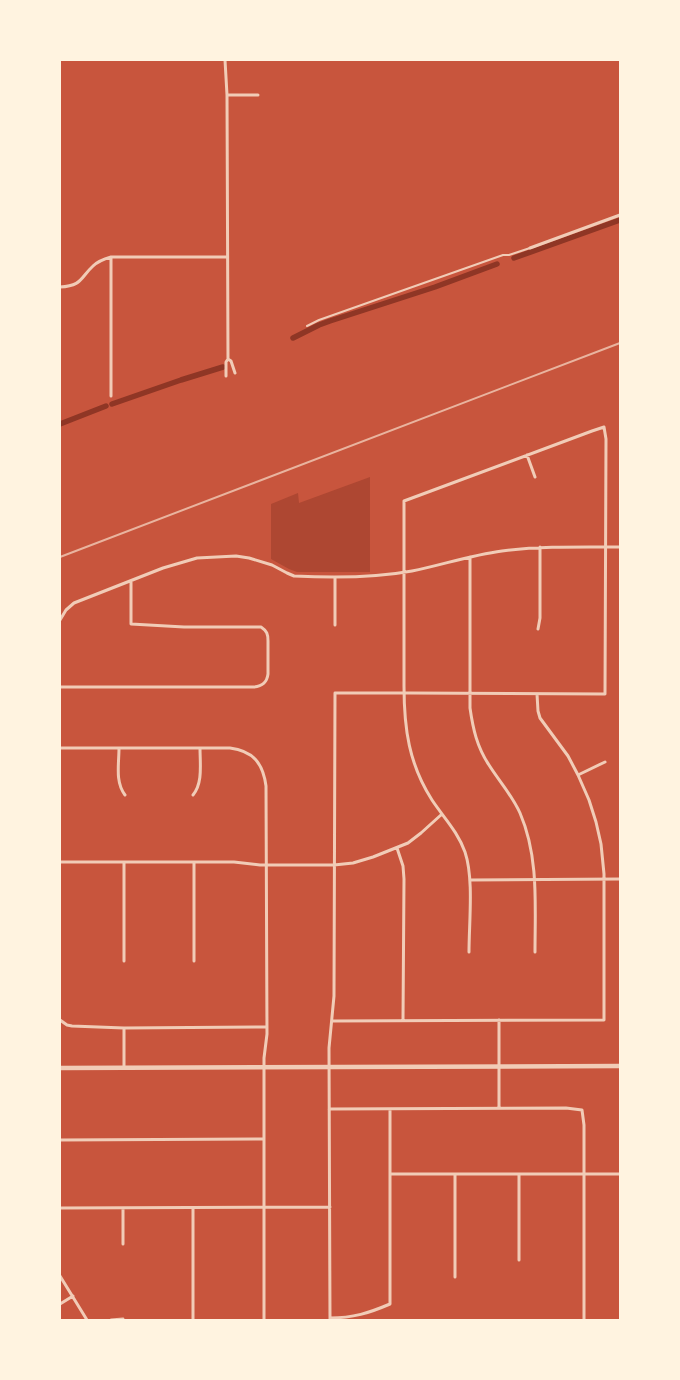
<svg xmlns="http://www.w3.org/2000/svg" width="680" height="1380" font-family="'Space Grotesk',sans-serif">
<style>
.green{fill:#ae4732}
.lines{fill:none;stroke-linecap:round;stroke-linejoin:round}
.canal{stroke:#8f3625;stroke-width:5.5}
.service{stroke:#f1ccb7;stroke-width:2}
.minor{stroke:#f1ccb7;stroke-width:3}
.tertiary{stroke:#f1ccb7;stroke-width:4.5}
.rail{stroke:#e9b49f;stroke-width:2}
</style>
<rect width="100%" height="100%" fill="#c8553d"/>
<path class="green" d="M 370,477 L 370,572 L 297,572 L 289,569 L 271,559 L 271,504 L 298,493 L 299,503 Z"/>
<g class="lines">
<path class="canal" d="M 514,258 L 620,220
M 293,338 L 319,325 L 330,321 L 435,287 L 497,264
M 112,404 L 181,380 L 223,367
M 60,424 L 106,406"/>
<path class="service" d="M 307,326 L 319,320 L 503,255 L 509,255 L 530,248"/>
<path class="minor" d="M 225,60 L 227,95 L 228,359
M 227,95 L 258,95
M 530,248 L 620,215
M 60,287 C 82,286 80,278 93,266 C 98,261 104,259 111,257 L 227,257
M 226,376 L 226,362 L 228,359 L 231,361 L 235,373
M 111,396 L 111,257
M 527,455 L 535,477
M 470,557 L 470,708 C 473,729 477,747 489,765 C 499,781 512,795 520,813 C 539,857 535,905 535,952
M 60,620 L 66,610 L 74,603 L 163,568 L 197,558 L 236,556 L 249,558 L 272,565 L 287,573 L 294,576 C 333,578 374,578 412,571 C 442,565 471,555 502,551 C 541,546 580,547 620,547
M 335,625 L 335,577
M 538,629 L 540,618 L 540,547
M 60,687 L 254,687 C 263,686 267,682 268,674 L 268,641 C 268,634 267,631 261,627 L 184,627 L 131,624 L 131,581
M 60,748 L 230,748 C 253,751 263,763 266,786 L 267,1034 L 264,1058 L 264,1320
M 119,748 C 119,764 115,782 125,795
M 578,775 L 605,762
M 193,795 C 203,783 200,764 200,748
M 397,848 L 403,866 L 404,879 L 403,1020
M 60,862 L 234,862 L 260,865 L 334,865 L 353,863 L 373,857 L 408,843 L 421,833 L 442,814
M 124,862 L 124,961
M 194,862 L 194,961
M 470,880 L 620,879
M 60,1020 L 67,1025 L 72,1026 L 124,1028 L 266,1027
M 332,1021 L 604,1020 L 604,874 L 601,844 L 596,822 L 589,800 L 578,775 L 568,756 L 540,718 L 538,711 L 537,694
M 124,1067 L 124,1028
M 499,1108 L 499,1020
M 329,1109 L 566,1108 L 582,1110 L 584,1125 L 584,1320
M 60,1140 L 264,1139
M 390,1174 L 620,1174
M 455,1174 L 455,1277
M 519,1174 L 519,1260
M 60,1208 L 330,1207
M 193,1208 L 193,1320
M 123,1244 L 123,1208
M 60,1276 L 87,1320
M 60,1304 L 73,1296
M 330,1318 C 353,1318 369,1313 390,1304 L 390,1109
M 111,1320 L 123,1319
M 330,1320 L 329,1048 L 334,996 L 335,693 L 410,693 L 605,694 L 606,439 L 604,427 L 592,431 L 404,501 L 404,686 C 404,729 409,764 432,800 C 444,818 458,832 465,852 C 474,879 469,922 469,952"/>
<path class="tertiary" d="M 60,1068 L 620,1066"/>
<path class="rail" d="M 60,557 L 620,343"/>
</g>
<rect width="680" height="1380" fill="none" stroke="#fff3e0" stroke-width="122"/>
</svg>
